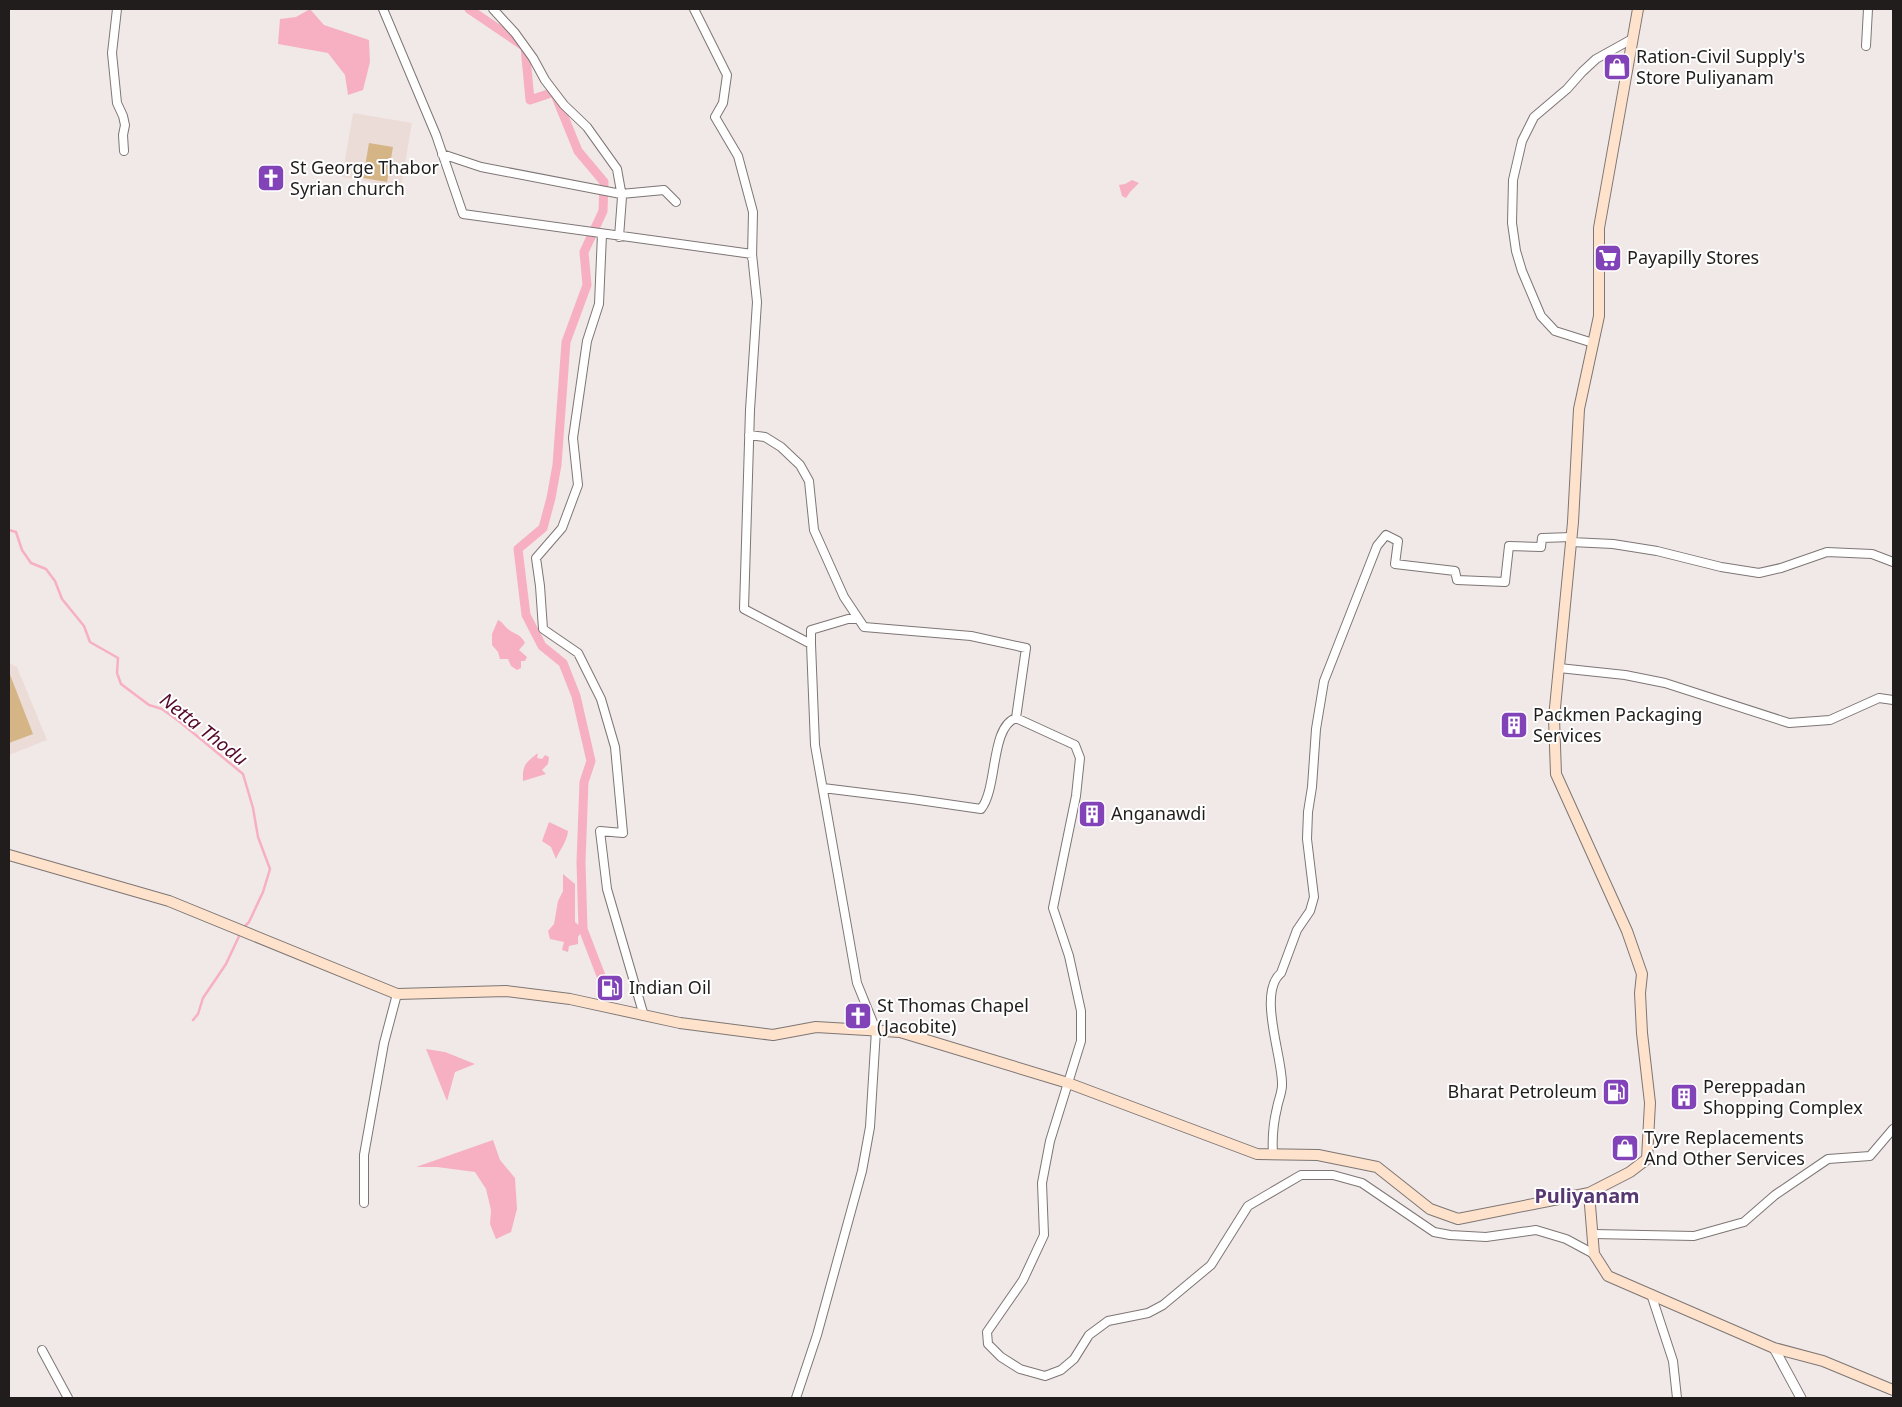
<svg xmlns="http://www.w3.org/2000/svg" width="1902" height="1407" font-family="'Noto Sans',sans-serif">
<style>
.built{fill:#ecdcd7}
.green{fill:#d5b586}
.water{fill:#f6b0c2}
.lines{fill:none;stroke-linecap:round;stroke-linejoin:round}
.stream{stroke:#f6b0c2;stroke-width:2.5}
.canal{stroke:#f6b0c2;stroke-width:9}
.minor-casing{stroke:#7d7674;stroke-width:10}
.tertiary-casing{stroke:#7d7674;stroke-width:11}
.secondary-casing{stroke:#7d7674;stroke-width:12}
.minor{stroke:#fff;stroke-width:8}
.tertiary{stroke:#fff;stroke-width:9}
.secondary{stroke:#fee2cb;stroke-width:10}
.labels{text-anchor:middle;stroke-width:4;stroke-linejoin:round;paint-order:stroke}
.poi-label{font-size:18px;fill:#201d1c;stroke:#fff;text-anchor:start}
.water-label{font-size:19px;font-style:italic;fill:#550829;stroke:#fff}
.quarter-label{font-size:20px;font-weight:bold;fill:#563873;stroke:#fff}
</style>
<rect width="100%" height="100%" fill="#f1e9e7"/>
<path class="built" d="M 353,113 L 412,123 L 401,187 L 342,177 Z
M 9,663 L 17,667 L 47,740 L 9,755 Z"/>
<path class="green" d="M 369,143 L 393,147 L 387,182 L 363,178 Z
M 9,672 L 33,734 L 9,743 Z"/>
<path class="water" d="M 310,9 L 324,25 L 369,40 L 370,62 L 363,90 L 348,95 L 345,75 L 328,53 L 278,44 L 280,19 L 296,17 Z
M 1132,180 L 1139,183 L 1130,192 L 1126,198 L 1122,196 L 1119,185 L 1125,184 Z
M 498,620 C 503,622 503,625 508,629 C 515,635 520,633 525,643 L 519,650 L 527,657 L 525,661 L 521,661 L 521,668 L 517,670 L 511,666 L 508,659 L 500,659 L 498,652 L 492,645 L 492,634 Z
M 538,753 L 537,758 L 542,759 L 545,755 L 549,757 L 548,764 L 542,770 L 546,774 L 523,781 C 522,764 527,762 538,753 Z
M 549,822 L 568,831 C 567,842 560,849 556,859 L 551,847 L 542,841 Z
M 563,874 L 575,884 L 575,922 L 583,929 L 578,937 L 578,944 L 569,946 L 568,952 L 562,950 L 564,942 L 550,939 L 548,931 L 554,924 L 558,901 L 563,891 Z
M 426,1049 L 445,1052 L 475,1064 L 455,1072 L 447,1101 Z
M 493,1140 L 500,1160 L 515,1178 L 517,1209 L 511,1232 L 496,1239 L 490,1224 L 491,1210 L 486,1189 L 475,1172 L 437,1167 L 416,1167 Z"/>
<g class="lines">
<path class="stream" d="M 9,530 L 16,532 L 22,550 L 31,563 L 46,569 L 55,581 L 62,599 L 84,626 L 90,642 L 118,658 L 117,673 L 121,684 L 149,705 L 162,709 L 180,722 L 243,774 L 253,808 L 258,837 L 270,869 L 263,892 L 249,922 L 244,927
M 193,1020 L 198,1014 L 203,998 L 226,964 L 241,932"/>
<path class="canal" d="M 469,9 L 525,47 L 530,100 L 554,92 L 578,151 L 604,182 L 603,211 L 584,252 L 587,285 L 566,342 L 557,465 L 551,498 L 543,528 L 518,549 L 526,615 L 542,646 L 563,663 L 576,696 L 591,761 L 584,782 L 581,862 L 583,929 L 603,981"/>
<g class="minor-casing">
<path id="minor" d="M 117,9 L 112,53 L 117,103 L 123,116 L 125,125 L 123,135 L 124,151
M 383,9 L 436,135 L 463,214 L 752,254 L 757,302 L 750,410 L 744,609 L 811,644 L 815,745 L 857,983 L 876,1030 L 870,1127 L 862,1171 L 817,1335 L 796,1398
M 493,9 L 515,33 L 533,58 L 545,80 L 564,105 L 587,127 L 617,169 L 622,197 L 619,237
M 694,9 L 727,75 L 723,103 L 715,117 L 738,156 L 753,212 L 752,258
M 1866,46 L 1868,9
M 442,154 L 481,167 L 621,194 L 664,190 L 676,202
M 602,234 L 599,304 L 587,341 L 573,438 L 578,485 L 562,528 L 536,558 L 540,586 L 543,629 L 578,653 L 601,699 L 615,747 L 623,833 L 600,831 L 607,889 L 644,1016
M 1593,343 L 1555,331 L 1541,316 L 1522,271 L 1516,251 L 1512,223 L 1513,180 L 1522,141 L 1534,117 L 1567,89 L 1582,72 L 1596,59 L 1632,39
M 749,435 L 765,437 L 781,447 L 800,465 L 809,481 L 814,530 L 844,597 L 864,627 L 971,636 L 1026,648 L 1016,718 L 1075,745 L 1080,758 L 1076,796 L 1053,908 L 1069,956 L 1081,1011 L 1081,1041 L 1050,1141 L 1042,1183 L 1044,1235 L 1023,1280 L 987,1332 L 988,1344 L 1001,1357 L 1020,1369 L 1045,1376 L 1061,1370 L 1074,1359 L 1089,1335 L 1108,1321 L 1148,1313 L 1163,1305 L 1211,1265 L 1248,1206 L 1301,1175 L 1333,1175 L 1362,1183 L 1434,1232 L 1450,1235 L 1486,1237 L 1536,1230 L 1566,1239 L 1594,1254
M 1571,542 L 1613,544 L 1657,551 L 1721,567 L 1759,573 L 1781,568 L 1827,552 L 1872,554 L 1893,562
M 811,644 L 811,630 L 848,619 L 858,619
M 1559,668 L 1625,675 L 1665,683 L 1789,723 L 1830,720 L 1879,698 L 1893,700
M 823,788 L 912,799 L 981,809 C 998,788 990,727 1016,718
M 1273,1154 C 1272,1138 1273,1124 1277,1108 C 1278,1101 1282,1093 1282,1085 C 1283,1058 1257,993 1281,973 L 1297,930 L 1310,911 L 1314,897 L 1307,839 L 1308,812 L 1312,787 L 1316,729 L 1324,681 L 1377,546 L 1386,535 L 1398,541 L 1395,564 L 1455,571 L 1457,580 L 1505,582 L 1509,546 L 1541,547 L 1542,538 L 1572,537
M 364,1203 L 364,1155 L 384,1043 L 397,994
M 1593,1234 L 1694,1236 L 1744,1222 L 1775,1195 L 1828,1159 L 1870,1156 L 1893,1129
M 1651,1294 L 1673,1361 L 1677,1398
M 42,1350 L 68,1398"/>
</g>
<g class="tertiary-casing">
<path id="tertiary" d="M 1774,1348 L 1801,1398"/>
</g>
<g class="secondary-casing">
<path id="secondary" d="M 9,855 L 169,901 L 397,994 L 506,991 L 570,999 L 680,1023 L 773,1035 L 816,1027 L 900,1032 L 1068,1083 L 1257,1154 L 1318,1155 L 1377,1167 L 1430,1209 L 1458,1219 L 1589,1193 L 1630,1172 L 1647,1159 L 1650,1103 L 1642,1033 L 1640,993 L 1642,974 L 1627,931 L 1556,774 L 1554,718 L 1573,522 L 1579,409 L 1599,316 L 1599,228 L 1638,9
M 1589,1193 L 1594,1254 L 1608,1276 L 1774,1348 L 1823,1361 L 1893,1390"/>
</g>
<use href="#minor" class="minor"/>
<use href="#tertiary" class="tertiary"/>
<use href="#secondary" class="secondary"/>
</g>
<defs>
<g id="shop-square" transform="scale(1.4375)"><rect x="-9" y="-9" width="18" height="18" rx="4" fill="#8343b8" stroke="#fff"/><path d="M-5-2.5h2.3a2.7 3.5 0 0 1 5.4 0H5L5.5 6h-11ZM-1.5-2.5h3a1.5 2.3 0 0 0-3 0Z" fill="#fff"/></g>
<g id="church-square" transform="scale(1.4375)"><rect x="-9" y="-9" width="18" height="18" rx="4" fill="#8343b8" stroke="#fff"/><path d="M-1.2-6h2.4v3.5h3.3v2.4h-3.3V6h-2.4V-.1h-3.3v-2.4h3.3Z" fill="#fff"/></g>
<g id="supermarket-square" transform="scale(1.4375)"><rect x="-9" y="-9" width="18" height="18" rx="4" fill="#8343b8" stroke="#fff"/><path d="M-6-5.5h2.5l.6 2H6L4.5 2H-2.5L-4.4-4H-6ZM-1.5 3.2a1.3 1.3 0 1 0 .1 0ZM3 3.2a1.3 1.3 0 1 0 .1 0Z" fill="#fff"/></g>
<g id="building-square" transform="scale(1.4375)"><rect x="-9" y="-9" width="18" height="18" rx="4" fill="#8343b8" stroke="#fff"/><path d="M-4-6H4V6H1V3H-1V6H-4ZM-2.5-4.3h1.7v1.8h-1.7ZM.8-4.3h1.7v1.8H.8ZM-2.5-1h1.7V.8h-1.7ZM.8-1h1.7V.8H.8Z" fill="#fff"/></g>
<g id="fuel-square" transform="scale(1.4375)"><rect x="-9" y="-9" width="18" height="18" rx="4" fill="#8343b8" stroke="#fff"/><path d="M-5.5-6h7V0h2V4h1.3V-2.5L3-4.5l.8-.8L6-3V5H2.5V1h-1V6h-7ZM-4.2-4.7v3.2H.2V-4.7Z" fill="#fff"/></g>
</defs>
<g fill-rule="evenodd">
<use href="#shop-square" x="1617" y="67"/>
<use href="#church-square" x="271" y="178"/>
<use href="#supermarket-square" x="1608" y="258"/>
<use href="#building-square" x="1514" y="725"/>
<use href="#building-square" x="1092" y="814"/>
<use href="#fuel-square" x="610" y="988"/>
<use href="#church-square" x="858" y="1016"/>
<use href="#fuel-square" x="1616" y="1092"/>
<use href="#building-square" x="1684" y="1097"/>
<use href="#shop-square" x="1625" y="1148"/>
</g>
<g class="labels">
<g class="poi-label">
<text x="1636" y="63">Ration-Civil Supply's<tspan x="1636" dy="21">Store Puliyanam</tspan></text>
<text x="290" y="174">St George Thabor<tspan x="290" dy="21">Syrian church</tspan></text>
<text x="1627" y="264">Payapilly Stores</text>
<text x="1533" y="721">Packmen Packaging<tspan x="1533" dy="21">Services</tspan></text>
<text x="1111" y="820">Anganawdi</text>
<text x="629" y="994">Indian Oil</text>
<text x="877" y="1012">St Thomas Chapel<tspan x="877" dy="21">(Jacobite)</tspan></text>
<text x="1703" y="1093">Pereppadan<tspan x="1703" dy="21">Shopping Complex</tspan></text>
<text x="1597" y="1098" text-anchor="end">Bharat Petroleum</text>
<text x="1644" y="1144">Tyre Replacements<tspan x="1644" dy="21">And Other Services</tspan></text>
</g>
<g class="water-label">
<text transform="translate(204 729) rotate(38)" y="7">Netta Thodu</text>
</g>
<g class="quarter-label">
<text x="1587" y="1203">Puliyanam</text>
</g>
</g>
<rect width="1902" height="1407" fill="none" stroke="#201d1c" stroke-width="20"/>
</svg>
